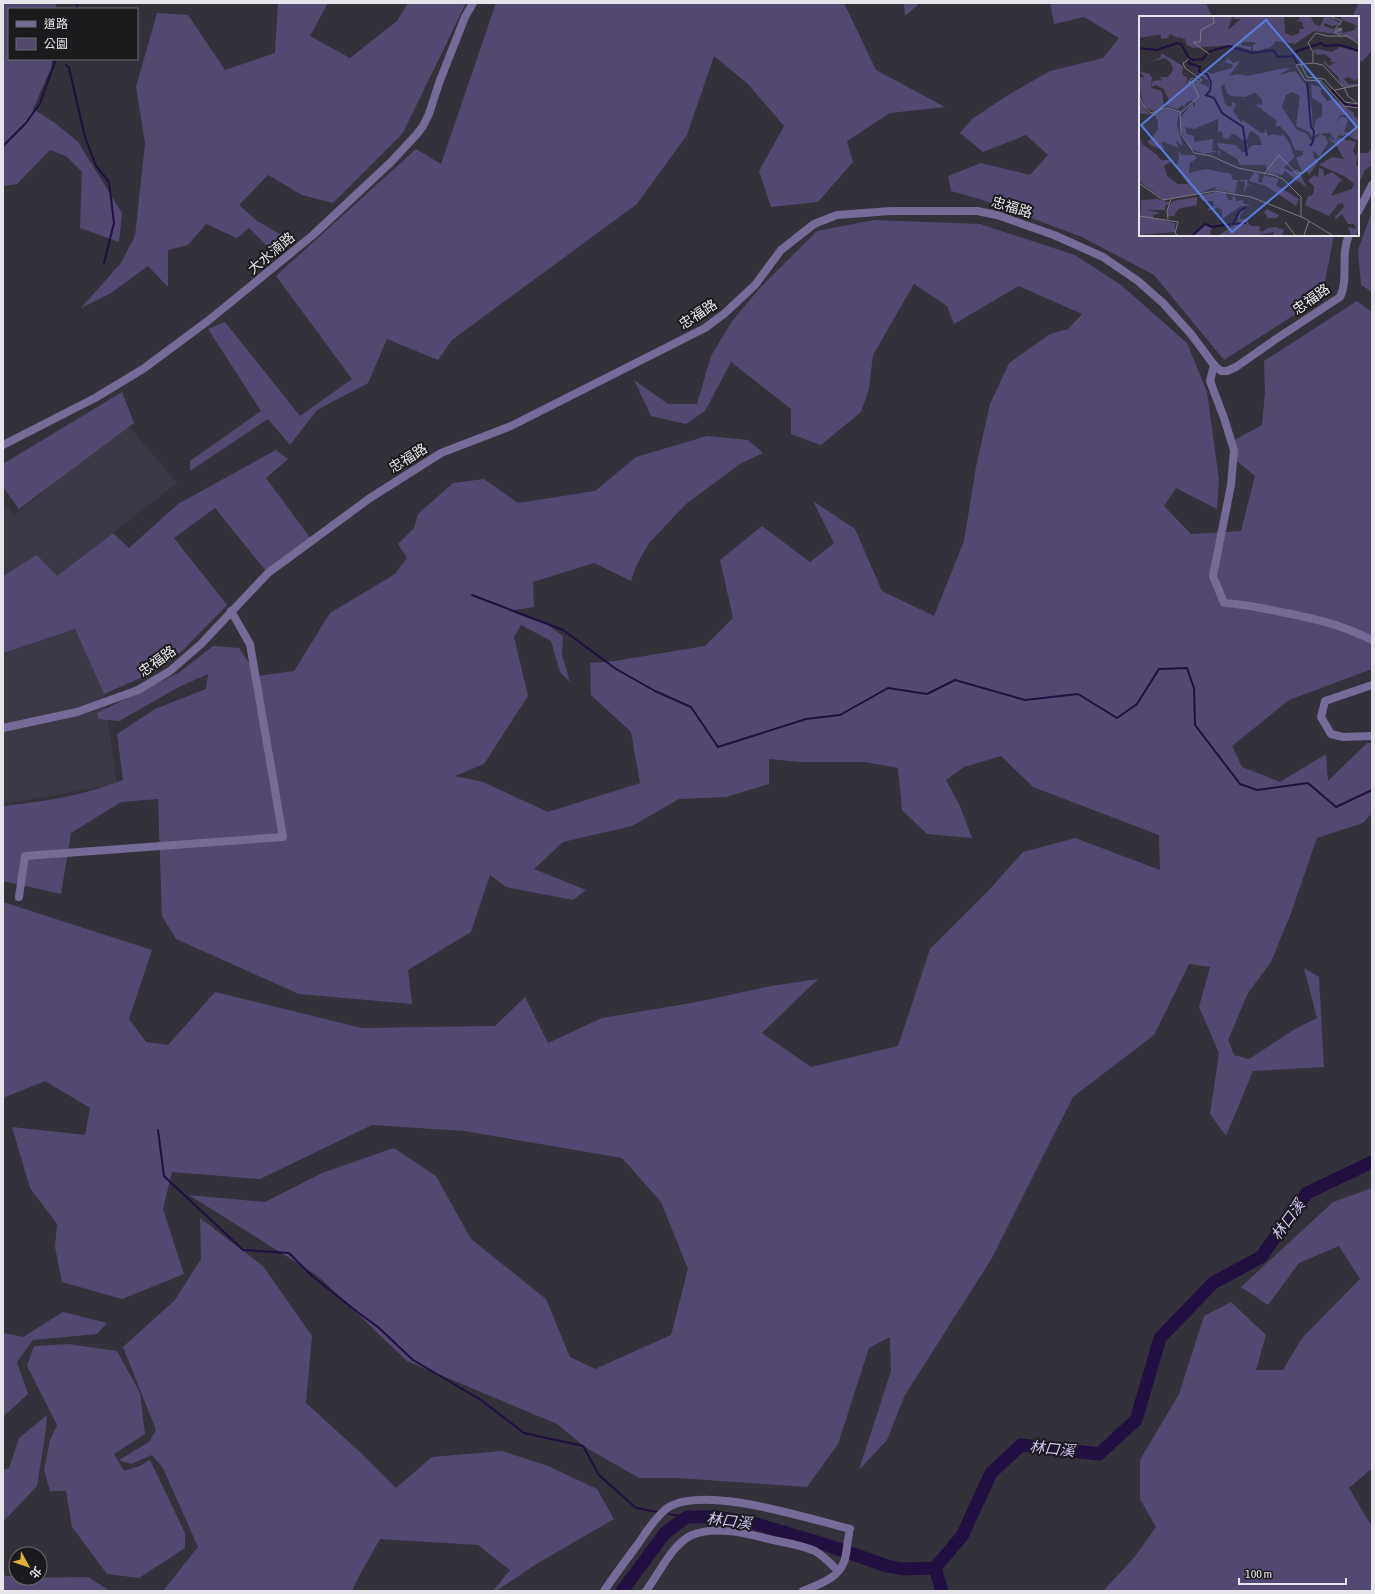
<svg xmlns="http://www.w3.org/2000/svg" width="1375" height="1594" font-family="'Asap Condensed','Noto Sans TC',sans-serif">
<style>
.built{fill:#3c3946}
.green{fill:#534970}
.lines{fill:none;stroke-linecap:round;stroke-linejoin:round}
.stream{stroke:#220f42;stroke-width:2}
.river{stroke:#220f42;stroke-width:13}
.minor{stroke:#766b96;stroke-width:8}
.tertiary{stroke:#766b96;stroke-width:8}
.labels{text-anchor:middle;stroke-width:4;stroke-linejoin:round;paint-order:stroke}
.street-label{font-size:14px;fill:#e6e5e9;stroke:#1b1a1d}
.water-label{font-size:15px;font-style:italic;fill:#d5c8fc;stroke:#1b1a1d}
.inset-river{fill:none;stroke:#220f42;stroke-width:2}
.inset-road{fill:none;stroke:#7b797f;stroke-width:1}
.view{fill:#597bdd;fill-opacity:0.15;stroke:#597bdd;stroke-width:2}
.inset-edge{fill:none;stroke:#e6e5e9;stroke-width:2}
</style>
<rect width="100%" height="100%" fill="#333139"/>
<path class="built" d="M 126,423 L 177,483 L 57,576 L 37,555 L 3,576 L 3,509 L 7,506 L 14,516 Z
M 75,629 L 104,694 L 117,784 L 3,804 L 3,653 Z"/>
<path class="green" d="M 3,3 L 56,3 L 56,9 L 9,9 L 9,59 L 52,59 L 51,68 L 33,109 L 55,123 L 78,142 L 122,213 L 119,242 L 80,228 L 82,172 L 66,156 L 50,150 L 17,184 L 3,186 Z
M 278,3 L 328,3 L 310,36 L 350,58 L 397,21 L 408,3 L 466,3 L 403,133 L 333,203 L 302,195 L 268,175 L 239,205 L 257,221 L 287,238 L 275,254 L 249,228 L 237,238 L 206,224 L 188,245 L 168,250 L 168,287 L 148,266 L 111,293 L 81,308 L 121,263 L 135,236 L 145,143 L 136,87 L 157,13 L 188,15 L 225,70 L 275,53 Z
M 496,3 L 844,3 L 876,70 L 945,107 L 890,113 L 847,141 L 853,162 L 818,202 L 771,207 L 759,171 L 784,126 L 748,84 L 714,56 L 687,135 L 637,204 L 452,340 L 438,360 L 387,339 L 368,383 L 317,410 L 290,445 L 268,419 L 190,471 L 190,461 L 261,411 L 208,329 L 225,322 L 300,416 L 352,379 L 276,276 L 416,149 L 441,164 Z
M 904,3 L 920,3 L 905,16 Z
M 1050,3 L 1206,3 L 1212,17 L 1140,17 L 1140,235 L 1334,235 L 1322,297 L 1224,360 L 1154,275 L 1082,237 L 986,201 L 951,191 L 948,176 L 981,163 L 1030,175 L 1048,155 L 1026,135 L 983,152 L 960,133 L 972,119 L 1008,95 L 1050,71 L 1103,58 L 1119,38 L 1084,17 L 1054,24 Z
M 1359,3 L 1372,3 L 1372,50 L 1362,62 L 1358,58 L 1358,17 L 1352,17 Z
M 1372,147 L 1372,165 L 1365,170 L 1358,185 L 1358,153 L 1368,153 Z
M 1372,211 L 1372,292 L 1361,285 L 1358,250 Z
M 874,220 L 980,224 L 1075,255 L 1121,285 L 1187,343 L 1207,392 L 1219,480 L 1217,509 L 1176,488 L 1164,506 L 1191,534 L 1241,531 L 1255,476 L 1232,457 L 1231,442 L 1262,425 L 1265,392 L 1264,361 L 1357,301 L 1372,312 L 1372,669 L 1289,700 L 1232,746 L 1242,767 L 1280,782 L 1326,754 L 1328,781 L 1367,743 L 1372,743 L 1372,813 L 1363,823 L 1317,838 L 1291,913 L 1271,962 L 1248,993 L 1228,1040 L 1234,1055 L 1249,1059 L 1295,1029 L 1317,1018 L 1304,968 L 1319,977 L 1324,1067 L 1253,1071 L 1226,1136 L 1210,1114 L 1219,1053 L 1199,1007 L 1210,967 L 1189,964 L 1154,1035 L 1073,1097 L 992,1258 L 905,1395 L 887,1440 L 859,1470 L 891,1371 L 890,1337 L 869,1348 L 838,1444 L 807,1487 L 678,1478 L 639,1478 L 585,1447 L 557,1424 L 407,1361 L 318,1276 L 189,1195 L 265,1202 L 322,1173 L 394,1148 L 436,1176 L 471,1239 L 546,1299 L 570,1357 L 595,1369 L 671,1335 L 688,1269 L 661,1202 L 622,1158 L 464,1131 L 372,1125 L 260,1179 L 172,1172 L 163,1209 L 184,1274 L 122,1299 L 62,1282 L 55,1247 L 57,1224 L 30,1188 L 12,1127 L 85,1135 L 90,1108 L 45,1081 L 3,1098 L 3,902 L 152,950 L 129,1019 L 146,1042 L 168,1045 L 215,992 L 362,1028 L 495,1026 L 525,997 L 548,1043 L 602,1018 L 697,1002 L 771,986 L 818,979 L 762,1033 L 811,1067 L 898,1046 L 930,949 L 990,889 L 1023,852 L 1075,838 L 1160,870 L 1159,835 L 1033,787 L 1001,756 L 964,767 L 946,780 L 960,806 L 972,838 L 927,834 L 902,810 L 898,768 L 865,762 L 800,762 L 769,759 L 769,784 L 726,797 L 679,799 L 632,826 L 563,842 L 534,869 L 586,890 L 573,900 L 506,887 L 490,875 L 471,932 L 408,970 L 412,1004 L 299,994 L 176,939 L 162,916 L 158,799 L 121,802 L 71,833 L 61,894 L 3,881 L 3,806 C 43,802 86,795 123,780 L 117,734 L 155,709 L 206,689 L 208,674 L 179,687 L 119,721 L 99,719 L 97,713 L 180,672 L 213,646 L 239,648 L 258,676 L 294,671 L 330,613 L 395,574 L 407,558 L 398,544 L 414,528 L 418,514 L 453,483 L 484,479 L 518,503 L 595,491 L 636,457 L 707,436 L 748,440 L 763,453 L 740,464 L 686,504 L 649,543 L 637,564 L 631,581 L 594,563 L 533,582 L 534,607 L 509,611 L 548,625 L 563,636 L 562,655 L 570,682 L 560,672 L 551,641 L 521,625 L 514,637 L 528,696 L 484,764 L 455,776 L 483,782 L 548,812 L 640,783 L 631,732 L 591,695 L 590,663 L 615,661 L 705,646 L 733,618 L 720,560 L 762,526 L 810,562 L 834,543 L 813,501 L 855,529 L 882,591 L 934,616 L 964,541 L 976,467 L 990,404 L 1009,363 L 1050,334 L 1068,329 L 1082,314 L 1019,286 L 954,324 L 947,306 L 914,284 L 873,355 L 869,389 L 861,412 L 821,445 L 791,434 L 791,409 L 731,362 L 705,411 L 686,424 L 651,416 L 634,380 L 668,404 L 697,404 L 711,356 L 732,321 L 760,288 L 817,231 Z
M 122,392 L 134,423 L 19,509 L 3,487 L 3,464 Z
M 276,450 L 288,459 L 266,478 L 311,539 L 266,571 L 215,508 L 174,538 L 227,605 L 182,651 L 158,670 L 104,694 L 75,629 L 3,653 L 3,576 L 37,555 L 57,576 L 113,533 L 129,548 L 178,504 Z
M 1372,1188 L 1372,1471 L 1370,1470 L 1349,1488 L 1372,1527 L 1372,1591 L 1103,1591 L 1133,1559 L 1156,1527 L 1140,1499 L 1140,1460 L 1179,1394 L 1204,1316 L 1231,1302 L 1266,1335 L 1256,1370 L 1283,1370 L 1302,1338 L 1360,1279 L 1339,1246 L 1299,1263 L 1268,1305 L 1241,1287 L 1333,1202 Z
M 200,1218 L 263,1266 L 312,1336 L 306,1403 L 360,1452 L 396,1488 L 432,1457 L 502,1451 L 548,1466 L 597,1489 L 614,1519 L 538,1563 L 496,1591 L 493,1591 L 510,1570 L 478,1545 L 380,1539 L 359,1576 L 352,1591 L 163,1591 L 198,1547 L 163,1468 L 152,1455 L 131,1464 L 119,1460 L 149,1442 L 156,1430 L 123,1347 L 175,1300 L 201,1259 Z
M 63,1312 L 107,1323 L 97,1334 L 33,1340 L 17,1362 L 28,1394 L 3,1417 L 3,1333 L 23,1337 Z
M 68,1344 L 117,1351 L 140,1393 L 145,1434 L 114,1454 L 124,1471 L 140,1466 L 150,1460 L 185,1533 L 185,1548 L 139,1578 L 107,1574 L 72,1527 L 66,1491 L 50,1491 L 44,1470 L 50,1440 L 57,1425 L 27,1366 L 34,1346 Z
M 47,1415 L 45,1436 L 37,1486 L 3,1522 L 3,1470 L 9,1468 L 19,1438 Z
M 3,1567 L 5,1576 L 16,1576 L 16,1578 L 88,1577 L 110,1591 L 3,1591 Z"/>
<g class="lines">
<path class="stream" d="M 76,9 L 78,3
M 66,65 L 69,68 L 85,137 L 96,166 L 109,182 L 114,223 L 104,263
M 3,146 L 26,123 L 40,103 L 56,59
M 472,595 L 563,630 L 616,669 L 655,691 L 691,707 L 718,747 L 806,719 L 840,715 L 888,688 L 927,694 L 955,680 L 1025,700 L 1078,694 L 1117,718 L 1137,704 L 1159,669 L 1187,668 L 1194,688 L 1195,725 L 1240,784 L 1257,790 L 1308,783 L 1336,807 L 1372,790
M 158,1130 L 164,1176 L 243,1250 L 289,1253 L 311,1275 L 360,1314 L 378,1327 L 413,1360 L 481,1400 L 524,1433 L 583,1446 L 599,1475 L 636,1508 L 657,1512
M 669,1514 L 687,1517"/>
<path class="river" d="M 935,1568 L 942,1591
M 622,1591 L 665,1533 L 687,1517 L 715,1517 L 753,1523 L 830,1546 L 887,1566 L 902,1569 L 935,1568 L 962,1536 L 991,1473 L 1021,1445 L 1099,1454 L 1136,1420 L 1160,1338 L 1213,1283 L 1261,1257 L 1307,1193 L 1372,1162"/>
<path class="minor" d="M 1214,365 L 1210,381 L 1224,418 L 1234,450 L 1231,485 L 1213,576 L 1224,603 C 1244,604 1262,608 1281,612 C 1316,619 1340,624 1372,640
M 1372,685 L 1325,701 L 1321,717 L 1331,734 L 1343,737 L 1372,736
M 19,897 L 25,856 L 283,837 L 250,644 L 231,611
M 604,1591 C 615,1575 626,1560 638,1544 C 646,1532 654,1519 666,1509 C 700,1483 810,1519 850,1529
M 646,1591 C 659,1574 672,1544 692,1535 C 718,1525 748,1534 773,1540 C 788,1543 801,1545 815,1551 C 824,1556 831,1564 838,1571
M 803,1591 C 817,1585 838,1579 844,1562 C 847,1554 847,1543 849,1534"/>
<path class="tertiary" d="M 1358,212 L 1372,185
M 3,445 L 95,398 L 143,369 L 209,320 L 313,235 L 391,162 L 417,134 L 423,126 L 429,114 L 439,83 L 465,17 L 473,3
M 3,728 L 77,712 L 138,690 L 170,671 L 201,644 L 268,573 L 370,498 L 441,453 L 511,426 L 705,328 L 725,313 L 755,285 L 781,250 L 814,224 L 837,215 L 891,211 L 977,211 L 997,215 L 1054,235 L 1103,257 L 1138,281 L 1163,303 L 1191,334 L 1214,365 L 1221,371 L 1227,371 L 1236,367 L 1276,339 L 1340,297 C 1349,280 1340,255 1349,235"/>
</g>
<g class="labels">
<g class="street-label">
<text transform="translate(1012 207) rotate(17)" y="5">忠福路</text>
<text transform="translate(271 253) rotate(-40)" y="5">大水湳路</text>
<text transform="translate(1311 299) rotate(-35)" y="5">忠福路</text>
<text transform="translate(698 314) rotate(-33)" y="5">忠福路</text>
<text transform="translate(408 458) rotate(-32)" y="5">忠福路</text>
<text transform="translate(157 661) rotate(-35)" y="5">忠福路</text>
</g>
<g class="water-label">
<text transform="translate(1288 1220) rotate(-54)" y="5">林口溪</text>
<text transform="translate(1052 1449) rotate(6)" y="5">林口溪</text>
<text transform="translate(729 1521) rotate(7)" y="5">林口溪</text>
</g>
</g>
<g transform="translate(1139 16)">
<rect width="220" height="220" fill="#333139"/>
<path d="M 0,1 L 93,1 L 89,14 L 102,3 L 93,3 L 96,1 L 145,1 L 146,17 L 152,20 L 161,17 L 160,13 L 165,13 L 162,5 L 157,6 L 161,2 L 160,1 L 172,1 L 175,8 L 181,10 L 185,1 L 190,1 L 203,8 L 193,10 L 185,7 L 185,10 L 197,14 L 202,11 L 204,17 L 216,14 L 217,9 L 203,4 L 202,1 L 220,1 L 220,26 L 203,19 L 175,15 L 156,28 L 137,25 L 132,31 L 117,35 L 114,34 L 114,29 L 117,28 L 116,26 L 103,26 L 102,29 L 112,31 L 112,34 L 93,29 L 54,32 L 48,29 L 46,23 L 40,21 L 44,19 L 39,22 L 31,18 L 29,22 L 22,23 L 22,19 L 17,19 L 0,22 ZM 201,31 L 220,36 L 220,62 L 215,65 L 210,61 L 205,63 L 209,68 L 220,68 L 212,71 L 203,71 L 199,61 L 184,46 L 186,45 L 190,50 L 197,46 L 192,46 L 192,43 L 186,38 L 178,39 L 174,34 L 178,33 L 193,36 ZM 22,37 L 44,50 L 43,58 L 51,57 L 43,59 L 49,62 L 47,67 L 54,64 L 70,71 L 70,65 L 57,56 L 68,55 L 72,58 L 93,52 L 94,49 L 86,46 L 83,50 L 83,49 L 89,42 L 94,47 L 101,45 L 90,60 L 98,58 L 108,60 L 147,52 L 151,52 L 139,59 L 156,55 L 167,69 L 173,95 L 174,123 L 170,116 L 157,110 L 161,80 L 153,76 L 147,79 L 143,91 L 157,113 L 168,118 L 173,126 L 181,118 L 187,121 L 189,127 L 180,141 L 176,135 L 174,136 L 175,142 L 180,145 L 170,159 L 168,155 L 164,158 L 157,142 L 164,139 L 164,135 L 156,134 L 150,120 L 141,110 L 136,110 L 138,105 L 116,88 L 123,89 L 123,83 L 116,77 L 106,81 L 92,80 L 88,77 L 85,68 L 82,71 L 86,88 L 92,91 L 94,85 L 97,89 L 94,95 L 102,106 L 104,104 L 122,117 L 126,117 L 126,112 L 129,120 L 135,118 L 142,120 L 144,118 L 151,128 L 155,141 L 145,152 L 153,156 L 159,153 L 168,172 L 159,165 L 154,170 L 158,165 L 146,155 L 143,159 L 132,156 L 143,161 L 129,157 L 126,149 L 101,149 L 98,143 L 80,132 L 78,127 L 97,129 L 103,136 L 107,136 L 106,130 L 109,127 L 108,134 L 113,129 L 123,129 L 120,120 L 112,115 L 106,126 L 97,119 L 93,118 L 89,123 L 84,122 L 83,116 L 80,115 L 79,120 L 79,103 L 55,113 L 46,111 L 48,118 L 55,120 L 55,126 L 74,123 L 73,135 L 81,135 L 81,142 L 79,135 L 65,138 L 52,133 L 42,115 L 42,101 L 53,87 L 56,92 L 56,88 L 53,84 L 47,87 L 46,91 L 43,89 L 38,93 L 27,90 L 29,83 L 25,73 L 17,69 L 12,71 L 14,65 L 23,64 L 20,61 L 29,61 L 34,54 L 32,47 L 26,42 L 11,46 L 22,41 ZM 0,55 L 11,58 L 13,62 L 12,72 L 23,75 L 25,91 L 23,93 L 16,96 L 6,91 L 0,74 L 0,61 L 5,61 ZM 172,68 L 186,73 L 182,73 L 182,77 L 188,85 L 196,83 L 215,97 L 215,100 L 220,104 L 220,125 L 207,119 L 201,120 L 202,118 L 201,118 L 196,125 L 200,122 L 217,126 L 214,135 L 217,140 L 220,133 L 217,148 L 220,152 L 220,216 L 216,219 L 212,219 L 209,211 L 217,213 L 215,208 L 209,208 L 203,198 L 197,203 L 195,202 L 205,191 L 204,187 L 199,188 L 190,200 L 166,189 L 169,180 L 172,180 L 175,176 L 175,170 L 169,165 L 175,159 L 179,161 L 180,152 L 184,153 L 185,160 L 193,156 L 204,165 L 200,166 L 192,180 L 213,173 L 215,168 L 207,161 L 180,149 L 193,141 L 205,143 L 196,127 L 192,125 L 189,121 L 196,125 L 191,117 L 178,118 L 175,121 L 175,112 L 177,104 L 183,100 L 183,88 L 173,82 ZM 201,99 L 209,99 L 216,112 L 213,116 L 205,116 L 209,104 L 207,102 L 202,100 L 197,108 ZM 0,81 L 6,94 L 11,98 L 29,93 L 40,97 L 38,108 L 44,130 L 36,124 L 40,132 L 25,126 L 22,126 L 25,132 L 24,134 L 11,129 L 8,125 L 13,123 L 19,113 L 19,105 L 15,99 L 0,97 ZM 0,120 L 3,128 L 18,139 L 22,144 L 34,144 L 25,150 L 28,160 L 39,168 L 49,168 L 37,151 L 40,143 L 39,135 L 43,139 L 55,139 L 58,142 L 51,147 L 50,157 L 67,153 L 92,158 L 94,164 L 109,164 L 108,168 L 117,171 L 108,169 L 105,178 L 106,166 L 99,164 L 96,177 L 77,174 L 76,171 L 61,177 L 25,184 L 0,165 ZM 115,156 L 120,158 L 119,166 L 123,167 L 125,159 L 140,163 L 137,169 L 160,183 L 157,190 L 127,170 L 110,165 ZM 77,176 L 87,177 L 89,184 L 93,184 L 95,178 L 97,185 L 104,184 L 104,187 L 112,190 L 102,190 L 83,203 L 83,194 L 79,191 L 75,194 L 67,194 L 75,190 L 74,185 L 64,185 L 60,180 ZM 58,181 L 58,189 L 39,193 L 35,200 L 29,200 L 28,193 L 34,185 ZM 18,183 L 32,187 L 26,190 L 26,194 L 8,194 L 22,197 L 14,199 L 14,202 L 36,207 L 36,216 L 0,219 L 2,184 ZM 104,191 L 105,195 L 101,199 L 101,203 L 106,203 L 112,210 L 121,210 L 120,214 L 123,216 L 128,212 L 136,211 L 145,214 L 143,219 L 134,219 L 135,216 L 120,219 L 80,219 L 99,207 L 99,201 ZM 128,193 L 140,199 L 138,202 L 129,202 L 125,196 ZM 65,209 L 75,210 L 71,215 L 72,219 L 54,219 Z" fill="#534970" fill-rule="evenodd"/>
<path class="inset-river" d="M 0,32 L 18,34 L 38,27 L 42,28 L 50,42 L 54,44 L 64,43 L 68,37M 69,36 L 89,30 L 114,37 L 134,34 L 139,41 L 154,40 L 159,49M 154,40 L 158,35 L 182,27 L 186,30 L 201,29 L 220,35M 50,44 L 50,47 L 61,51 L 60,56 L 68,58 L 72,66 L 71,75 L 67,79 L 75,82 L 83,97 L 104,111 L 108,140M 168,66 L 172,111 L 175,115 L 174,126 L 171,130M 193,74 L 207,89 L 220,91M 94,207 L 100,196 L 107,191M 93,208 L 107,207M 54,219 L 66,208 L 73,211 L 92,208"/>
<path class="inset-road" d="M 192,1 L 203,5 L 196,13 L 203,13 L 196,16 L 202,21M 70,38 L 54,26 L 61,26 L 62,14 L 75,7 L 74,1M 161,47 L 168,61 L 185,63 L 206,86 L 220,88M 174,47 L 184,49 L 204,71M 157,49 L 174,47 L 174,36 L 169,27 L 177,17 L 188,20 L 208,20 L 220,28M 157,49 L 166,64 L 182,65 L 205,90 L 220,92M 205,71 L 209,80 L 218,87M 196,74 L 220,69M 0,80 L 6,92 L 12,97 L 28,92 L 41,96 L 42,118 L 55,137 L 72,140 L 99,152 L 134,159 L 144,163 L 162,181 L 162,201M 41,97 L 60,81 L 53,66 L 49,66 L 53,62 L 61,66 L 63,64 L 46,52 L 44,47 L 50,43M 125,158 L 140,139 L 158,158 L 162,156M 0,167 L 24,184 L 76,175 L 112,181 L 165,202 L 193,219M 0,200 L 39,206 L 36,217 L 38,219M 29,203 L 28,195 L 32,183M 146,206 L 156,219M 165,219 L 170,205"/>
<path class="view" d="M 127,4 L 218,111 L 93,216 L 2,109 Z"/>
<rect width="220" height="220" class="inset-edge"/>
</g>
<rect width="1375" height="1594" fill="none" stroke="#e6e5e9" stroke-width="8"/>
<rect x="8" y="8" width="130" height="52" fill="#1b1a1d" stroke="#6c6b6f"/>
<rect x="16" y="21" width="20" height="6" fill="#766b96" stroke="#6c6b6f"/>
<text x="44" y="28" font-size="12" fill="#e6e5e9">道路</text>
<rect x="16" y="38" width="20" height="12" fill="#534970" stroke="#6c6b6f"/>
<text x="44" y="48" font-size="12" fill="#e6e5e9">公園</text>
<g transform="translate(28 1566) rotate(130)"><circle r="19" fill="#1b1a1d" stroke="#6c6b6f"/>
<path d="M0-3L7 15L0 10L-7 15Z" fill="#e0af34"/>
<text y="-6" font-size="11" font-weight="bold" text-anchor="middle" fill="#e6e5e9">北</text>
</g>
<path d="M1239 1578v6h107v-6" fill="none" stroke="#e6e5e9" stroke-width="2"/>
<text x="1245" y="1578" font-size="12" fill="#e6e5e9" stroke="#1b1a1d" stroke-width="3" paint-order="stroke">100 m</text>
</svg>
